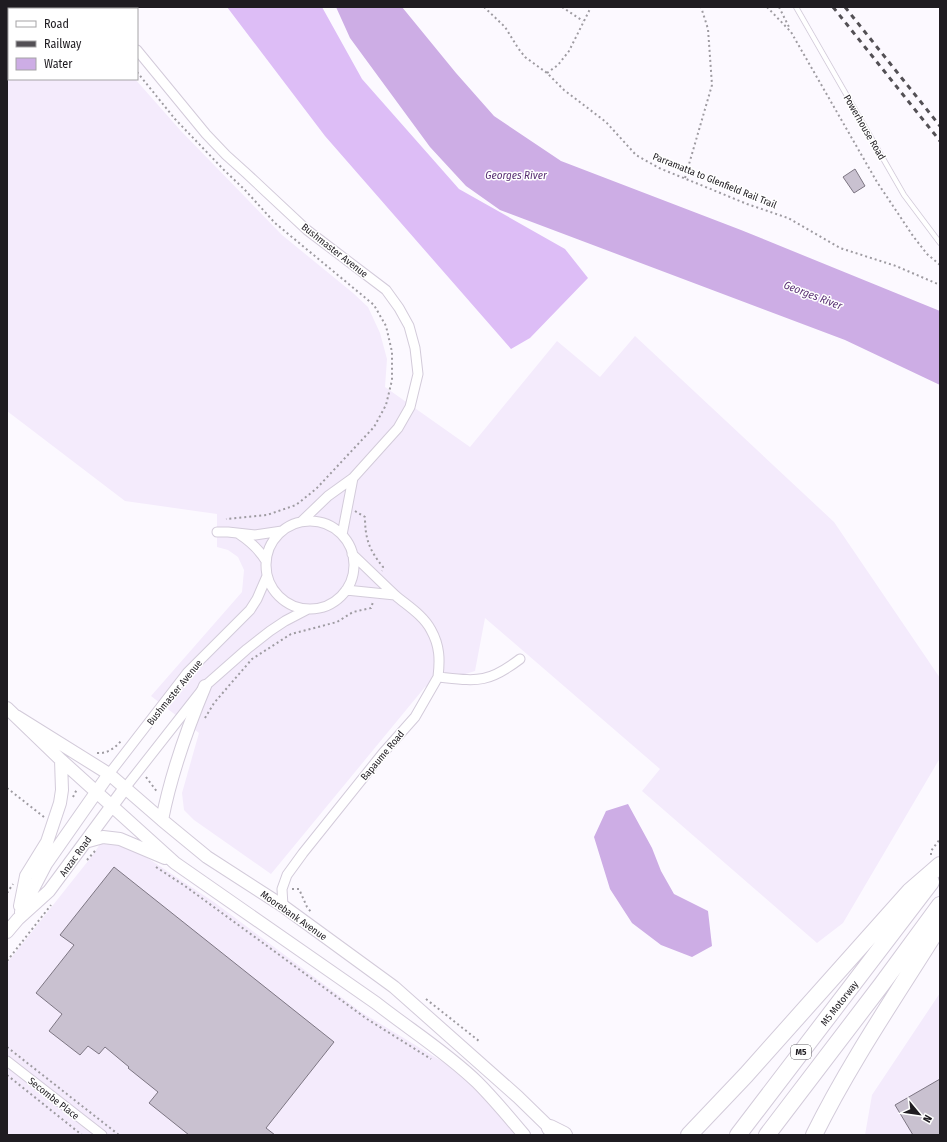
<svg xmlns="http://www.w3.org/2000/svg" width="947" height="1142" font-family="'Fira Sans Condensed',sans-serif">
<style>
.built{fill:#f4ebfc}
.forest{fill:#ddbdf6}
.water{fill:#cdade5}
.building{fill:#c9c1d0;stroke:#7d7683}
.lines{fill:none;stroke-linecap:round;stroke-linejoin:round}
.service-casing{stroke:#d3cbda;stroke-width:6}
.minor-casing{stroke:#d3cbda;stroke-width:11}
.secondary-casing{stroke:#d3cbda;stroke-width:14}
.motorway-casing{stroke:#d3cbda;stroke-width:18}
.path{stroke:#9e9ba1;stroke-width:2;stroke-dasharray:2 3;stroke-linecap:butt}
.service{stroke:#fff;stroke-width:4.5}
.minor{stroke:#fff;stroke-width:9}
.secondary{stroke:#fff;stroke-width:12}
.motorway{stroke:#fff;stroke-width:16}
.rail{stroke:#535055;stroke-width:3;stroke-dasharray:5 5;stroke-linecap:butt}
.labels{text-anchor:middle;stroke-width:3;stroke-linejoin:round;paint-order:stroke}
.shield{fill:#fff;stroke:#626064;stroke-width:1}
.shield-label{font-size:9px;font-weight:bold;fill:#1f1c21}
.street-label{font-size:10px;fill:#1f1c21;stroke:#fff}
.water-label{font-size:11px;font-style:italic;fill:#593073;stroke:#fff}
</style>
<rect width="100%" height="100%" fill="#fcf9ff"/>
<path class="built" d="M 7,7 L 72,7 L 74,9 L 9,9 L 9,79 L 135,79 L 181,131 L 282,235 L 353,293 L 368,307 L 380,333 L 387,359 L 385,387 L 470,447 L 557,341 L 600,377 L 635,336 L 834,522 L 940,678 L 940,758 L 843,923 L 817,943 L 642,791 L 660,769 L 485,618 L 475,671 L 425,687 L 271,874 L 194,820 L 184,810 L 182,793 L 199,733 L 151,696 L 242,592 L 244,570 L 238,557 L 228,550 L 217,547 L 217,514 L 125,501 L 7,411 Z
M 120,843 L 140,853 L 214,902 L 361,1012 L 448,1065 L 470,1082 L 492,1103 L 516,1135 L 7,1135 L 7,963 L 92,856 L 100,844 Z
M 940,993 L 940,1135 L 865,1135 L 872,1095 Z"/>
<path class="forest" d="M 227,7 L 322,7 L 362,79 L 459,189 L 565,249 L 588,278 L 530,338 L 511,349 L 325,136 Z"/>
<path class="water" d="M 336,7 L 402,7 L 456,73 L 494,116 L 561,161 L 741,230 L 940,311 L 940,385 L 845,340 L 500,210 L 466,186 L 430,147 L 350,38 Z
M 628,804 L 652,848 L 661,871 L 674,894 L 708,911 L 712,946 L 692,957 L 661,945 L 632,923 L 610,889 L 594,837 L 606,811 Z"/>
<path class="building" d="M 855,169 L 865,186 L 854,193 L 843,177 Z
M 114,867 L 334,1042 L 266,1128 L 275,1135 L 189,1135 L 149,1103 L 158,1092 L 128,1068 L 129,1067 L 105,1047 L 99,1054 L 88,1046 L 80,1055 L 49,1031 L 62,1014 L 36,993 L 74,945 L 60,935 Z
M 940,1079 L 940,1135 L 913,1135 L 895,1105 Z"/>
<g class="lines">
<g class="service-casing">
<path id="service" d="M 796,7 L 904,195 L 940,243"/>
</g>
<g class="minor-casing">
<path id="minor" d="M 97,7 L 99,9
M 137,50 L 206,134 L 226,155 L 246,173 L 307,230 L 386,290 L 399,308 L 409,326 L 415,348 L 418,374 L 410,407 L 398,428 L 353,478 L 328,496 L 302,521
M266 565a44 44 0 1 1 88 0a44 44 0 1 1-88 0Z
M 217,532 L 228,532 L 255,535 L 282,531
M 239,534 C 251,542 259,549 266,561
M 342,535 L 353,478
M 352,554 C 367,568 381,582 396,596 C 408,606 424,616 431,630 C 440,646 440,660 438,677
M 346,590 L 395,595
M 109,774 L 187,673 L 250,610 L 257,599 L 267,576
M 125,788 L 205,686 L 247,649 L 270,631 L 285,621 L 308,609
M 283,906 L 282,889 L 287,875 L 303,853 L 383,753 L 415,717 L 438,677 C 477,681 487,684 520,659
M 7,1061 L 102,1135"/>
</g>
<g class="secondary-casing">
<path id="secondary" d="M 7,708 L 61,760 L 175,863 L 376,1003 C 409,1029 446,1052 477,1082 C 494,1099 509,1117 524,1135
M 16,716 L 109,774 L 162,820 L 207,857 L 283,906 L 394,987 L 518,1097 L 556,1134
M 162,820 C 171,774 187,729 205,686
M 85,842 L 103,837 L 120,839 L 165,858
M 20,906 L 26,876 L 47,842 L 60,803 L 62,790 L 61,760
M 21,912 L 46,864 L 109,774
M 7,932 L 18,919 L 49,891 L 125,788"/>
</g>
<g class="motorway-casing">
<path id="motorway" d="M 550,1128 L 564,1135
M 689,1135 L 746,1075 L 910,891 L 940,865
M 738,1135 L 931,882
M 767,1135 L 882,984 L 940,905
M 814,1135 C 850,1062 897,994 940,925"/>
</g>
<path class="path" d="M 79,7 L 81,9
M 484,7 L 505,27 L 518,48 L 525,57 L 547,73 L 564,90 L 606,122 L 636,155 L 659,168 L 713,190 L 747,204 L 788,218 L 840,248 L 896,266 L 940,285
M 562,7 L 583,21
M 767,7 L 791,32 L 877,182 L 913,236 L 927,254 L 940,265
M 779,7 L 790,29
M 137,72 L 175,119 L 224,170 L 245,190 L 275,223 L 374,305 L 386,326 L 392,352 L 392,380 L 386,405 L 374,427 L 316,489 L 296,505 L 267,515 L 226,519
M 547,73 L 558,65 L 569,51 L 591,7
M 685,178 L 712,85 L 708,29 L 701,7
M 355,511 L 365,517 C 365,538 369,550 383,567 L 382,571
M 205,718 L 214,703 L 252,659 L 291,634 L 337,622 L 353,612 L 371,608 L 373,602
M 97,753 C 107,754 115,748 121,741
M 146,777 L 158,793
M 7,788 L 44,817
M 73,797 L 77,789
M 931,855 L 931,851 L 940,839
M 87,860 L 95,851
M 156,867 L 185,886 L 367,1019 L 431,1059
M 292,889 L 299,889 L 307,907 L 311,912
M 7,893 L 13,884
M 7,961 L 51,905
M 426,999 L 479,1041
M 7,1047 L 119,1135
M 7,1075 L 82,1135"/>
<use href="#service" class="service"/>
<use href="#minor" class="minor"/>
<use href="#secondary" class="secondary"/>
<use href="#motorway" class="motorway"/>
<path class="rail" d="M 833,7 L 940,141
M 845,7 L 940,126"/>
</g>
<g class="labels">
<rect class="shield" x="791" y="1045" width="20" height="14" rx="3"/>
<g class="shield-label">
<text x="801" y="1055">M5</text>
</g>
<g class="street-label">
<text transform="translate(865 127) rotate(60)" y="4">Powerhouse Road</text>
<text transform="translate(715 180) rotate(22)" y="4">Parramatta to Glenfield Rail Trail</text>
<text transform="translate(335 250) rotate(38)" y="4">Bushmaster Avenue</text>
<text transform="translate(174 692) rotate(-51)" y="4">Bushmaster Avenue</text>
<text transform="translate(382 755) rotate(-50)" y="4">Bapaume Road</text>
<text transform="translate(75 856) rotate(-54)" y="4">Anzac Road</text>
<text transform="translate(294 915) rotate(35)" y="4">Moorebank Avenue</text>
<text transform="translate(839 1003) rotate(-52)" y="4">M5 Motorway</text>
<text transform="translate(54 1098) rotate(38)" y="4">Secombe Place</text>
</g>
<g class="water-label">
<text x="516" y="179">Georges River</text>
<text transform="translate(813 295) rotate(21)" y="4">Georges River</text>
</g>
</g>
<rect width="947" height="1142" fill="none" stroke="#1f1c21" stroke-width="16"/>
<rect x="8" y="8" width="130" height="72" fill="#ffffff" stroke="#a5a4a6"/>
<rect x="16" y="21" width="20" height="6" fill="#ffffff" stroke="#a5a4a6"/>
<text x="44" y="28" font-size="12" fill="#1f1c21">Road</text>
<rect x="16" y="41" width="20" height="6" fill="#535055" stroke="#a5a4a6"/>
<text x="44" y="48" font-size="12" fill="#1f1c21">Railway</text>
<rect x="16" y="58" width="20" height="12" fill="#cdade5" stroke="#a5a4a6"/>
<text x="44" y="68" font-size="12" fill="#1f1c21">Water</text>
<g transform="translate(919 1114) rotate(119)" stroke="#ffffff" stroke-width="3" paint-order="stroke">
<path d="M0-3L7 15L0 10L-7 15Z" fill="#1f1c21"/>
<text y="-6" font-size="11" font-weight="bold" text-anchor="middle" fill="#1f1c21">N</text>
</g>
</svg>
